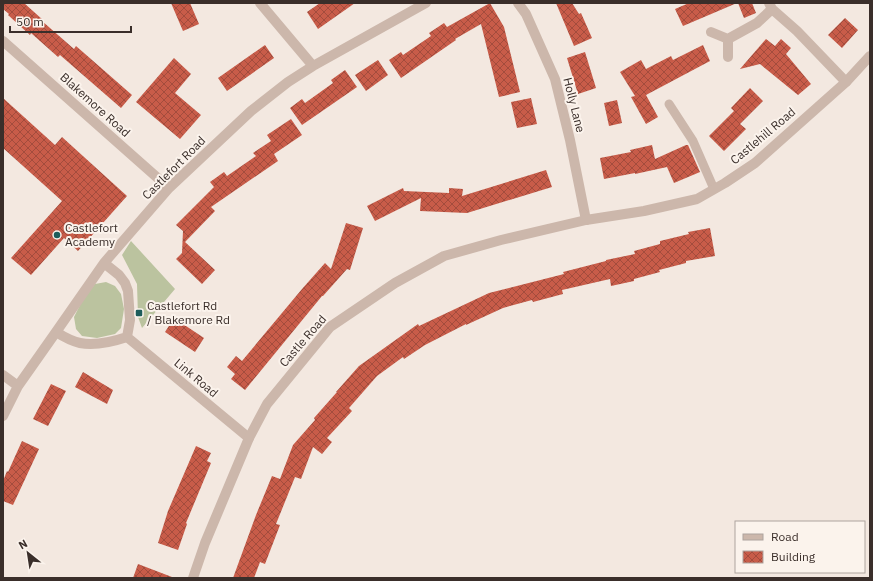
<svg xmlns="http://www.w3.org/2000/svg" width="873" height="581" font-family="'IBM Plex Sans',sans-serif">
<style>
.grass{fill:#bbc39f}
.building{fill:url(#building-cross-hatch)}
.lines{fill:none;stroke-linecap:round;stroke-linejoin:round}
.service{stroke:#ccb7ab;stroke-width:9}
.minor{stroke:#ccb7ab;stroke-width:10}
.tertiary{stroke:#ccb7ab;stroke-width:10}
.poi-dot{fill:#1e5d5b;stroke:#fbf3ec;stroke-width:1.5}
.labels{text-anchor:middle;stroke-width:4;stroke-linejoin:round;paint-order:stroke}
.street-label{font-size:12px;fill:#3a2e2a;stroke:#fbf3ec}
.poi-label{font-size:12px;fill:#3a2e2a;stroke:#fbf3ec;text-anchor:start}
</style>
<defs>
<pattern id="building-cross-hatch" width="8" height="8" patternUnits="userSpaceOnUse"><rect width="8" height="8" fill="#c85c49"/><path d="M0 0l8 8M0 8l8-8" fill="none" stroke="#a34c3d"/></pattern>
</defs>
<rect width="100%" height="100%" fill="#f3e8e0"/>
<path class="grass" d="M 131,241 L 175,289 L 142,328 L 138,317 L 137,284 L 122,255 Z
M 106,282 L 115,286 L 121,294 L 124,309 L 121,328 L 115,334 L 97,338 L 82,336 L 76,329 L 74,317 L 84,297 L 95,284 Z"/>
<path class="building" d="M 3,3 L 24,3 L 43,20 L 42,21 L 74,49 L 76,46 L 132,95 L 121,108 L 60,55 L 58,57 L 31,33 L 30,35 L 8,15 L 9,14 L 3,9 Z
M 171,3 L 190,3 L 199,24 L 183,31 Z
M 320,3 L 355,3 L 318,29 L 307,12 Z
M 490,3 L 504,27 L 520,92 L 499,97 L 481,24 L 455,39 L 456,40 L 401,78 L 389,60 L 401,52 L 403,55 L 431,36 L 429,33 L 444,23 L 447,27 Z
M 556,3 L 572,3 L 579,14 L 581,13 L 592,38 L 574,46 Z
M 689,3 L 737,3 L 683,26 L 675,9 Z
M 738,3 L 752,3 L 756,13 L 744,18 Z
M 845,18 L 858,30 L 842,48 L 828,35 Z
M 766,39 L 775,46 L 781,39 L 791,48 L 786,54 L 811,84 L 798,95 L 760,64 L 740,69 Z
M 265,45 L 274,58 L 227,91 L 218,78 Z
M 703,45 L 710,61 L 646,95 L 658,117 L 646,124 L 631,97 L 635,96 L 620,72 L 641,60 L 646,69 L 671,56 L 673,60 Z
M 585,52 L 596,88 L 578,94 L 567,58 Z
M 174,58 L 191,74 L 175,93 L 201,115 L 180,139 L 136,102 Z
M 378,60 L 388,75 L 366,91 L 355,75 Z
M 345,70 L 357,87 L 302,125 L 290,108 L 302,99 L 305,103 L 333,83 L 331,80 Z
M 750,88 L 763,101 L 740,124 L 746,129 L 724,151 L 709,136 L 734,111 L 731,108 Z
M 3,98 L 55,145 L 62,137 L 127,196 L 78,251 L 64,238 L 31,275 L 11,258 L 62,201 L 3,148 Z
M 531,98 L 537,124 L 517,128 L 511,102 Z
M 617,100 L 622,123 L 609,126 L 604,103 Z
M 291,119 L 302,135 L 274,154 L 278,161 L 211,207 L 215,211 L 185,242 L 215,270 L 202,284 L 176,259 L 182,253 L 183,231 L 176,225 L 214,187 L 210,182 L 224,172 L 227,176 L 256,156 L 253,153 L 271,141 L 267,135 Z
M 652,145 L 655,159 L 686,145 L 688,145 L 700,172 L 674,183 L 667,167 L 635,174 L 635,173 L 604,179 L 600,158 L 631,152 L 630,150 Z
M 546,170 L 552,187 L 467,213 L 420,211 L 421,198 L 375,221 L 367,206 L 403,188 L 404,191 L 449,193 L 449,188 L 463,189 L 462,196 Z
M 346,223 L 363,228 L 350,270 L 347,269 L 323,296 L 322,296 L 245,390 L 231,379 L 235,374 L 227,367 L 236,356 L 242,361 L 302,289 L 325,263 L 331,269 Z
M 710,228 L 715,256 L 686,261 L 686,263 L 659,270 L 660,272 L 634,279 L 634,281 L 611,286 L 610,279 L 562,290 L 563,294 L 533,302 L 532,300 L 503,308 L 466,325 L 466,324 L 425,345 L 404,359 L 403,357 L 377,376 L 349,408 L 352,411 L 327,438 L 332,442 L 322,454 L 313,447 L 301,479 L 295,477 L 276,524 L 280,525 L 265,564 L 260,562 L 254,578 L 233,578 L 256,515 L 272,476 L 280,479 L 293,445 L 315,420 L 314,418 L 337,392 L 336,392 L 359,366 L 418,324 L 419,326 L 489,293 L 564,274 L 563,272 L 606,261 L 606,260 L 635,254 L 634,251 L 660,244 L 660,241 L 689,234 L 688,232 Z
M 174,318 L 204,338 L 195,352 L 165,332 Z
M 83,372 L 113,390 L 107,404 L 75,387 Z
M 51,384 L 66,391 L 48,426 L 33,419 Z
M 22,441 L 39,449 L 13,505 L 3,501 L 3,481 L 7,471 L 8,472 Z
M 196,446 L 211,453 L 207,461 L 211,463 L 186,523 L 187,524 L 178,550 L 158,543 L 168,511 Z
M 138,564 L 172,577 L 172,578 L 133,578 Z"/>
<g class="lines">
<path class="service" d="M 669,104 L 693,141 L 714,189"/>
<path class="minor" d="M 260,3 L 313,66
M 518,3 L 526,14 L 555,79 L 570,140 L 586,220
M 769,3 L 772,9 L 797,31 L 846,82
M 711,32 L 728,39 L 728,57
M 728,39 L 757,23 L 772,9
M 3,41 L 169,188
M 104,263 L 119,275 L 125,283 L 128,291 L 130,320 L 127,337
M 56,332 C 64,337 71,341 80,343 C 95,346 112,342 127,337
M 127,337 L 249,438
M 3,375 L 18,386
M 3,416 L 18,386 L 56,332 L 104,263 L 169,188 L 251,111 L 288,82 L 313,66 L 426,3"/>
<path class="tertiary" d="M 193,578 L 205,543 L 249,438 L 267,404 L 330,327 L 395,283 L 444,256 L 501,240 L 586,220 L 644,211 L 697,199 L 725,183 L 755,163 L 846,82 L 870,56"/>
</g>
<g class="poi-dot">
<circle cx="57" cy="235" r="4"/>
<rect x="135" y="309" width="8" height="8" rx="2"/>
</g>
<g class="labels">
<g class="street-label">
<text transform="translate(95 105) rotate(42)" y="4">Blakemore Road</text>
<text transform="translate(574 105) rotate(76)" y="4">Holly Lane</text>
<text transform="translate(763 136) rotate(-40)" y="4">Castlehill Road</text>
<text transform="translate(174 168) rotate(-45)" y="4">Castlefort Road</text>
<text transform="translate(303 341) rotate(-49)" y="4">Castle Road</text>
<text transform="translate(196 378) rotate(40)" y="4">Link Road</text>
</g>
<g class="poi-label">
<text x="65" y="232">Castlefort<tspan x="65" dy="14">Academy</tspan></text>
<text x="147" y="310">Castlefort Rd<tspan x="147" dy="14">/ Blakemore Rd</tspan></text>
</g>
</g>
<rect width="873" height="581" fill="none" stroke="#3a2e2a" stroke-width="8"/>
<rect x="735" y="521" width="130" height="52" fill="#fbf3ec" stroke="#aea49e"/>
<rect x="743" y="534" width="20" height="6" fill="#ccb7ab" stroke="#aea49e"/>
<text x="771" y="541" font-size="12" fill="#3a2e2a">Road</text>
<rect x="743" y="551" width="20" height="12" fill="url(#building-cross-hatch)" stroke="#aea49e"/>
<text x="771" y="561" font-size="12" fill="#3a2e2a">Building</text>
<g transform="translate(28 553) rotate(330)" stroke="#fbf3ec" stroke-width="3" paint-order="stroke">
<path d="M0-3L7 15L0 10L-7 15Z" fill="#3a2e2a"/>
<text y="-6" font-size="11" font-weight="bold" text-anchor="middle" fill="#3a2e2a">N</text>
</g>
<path d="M10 26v6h121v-6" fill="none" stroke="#3a2e2a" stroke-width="2"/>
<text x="16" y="26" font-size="12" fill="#3a2e2a" stroke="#fbf3ec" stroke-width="3" paint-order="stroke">50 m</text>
</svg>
